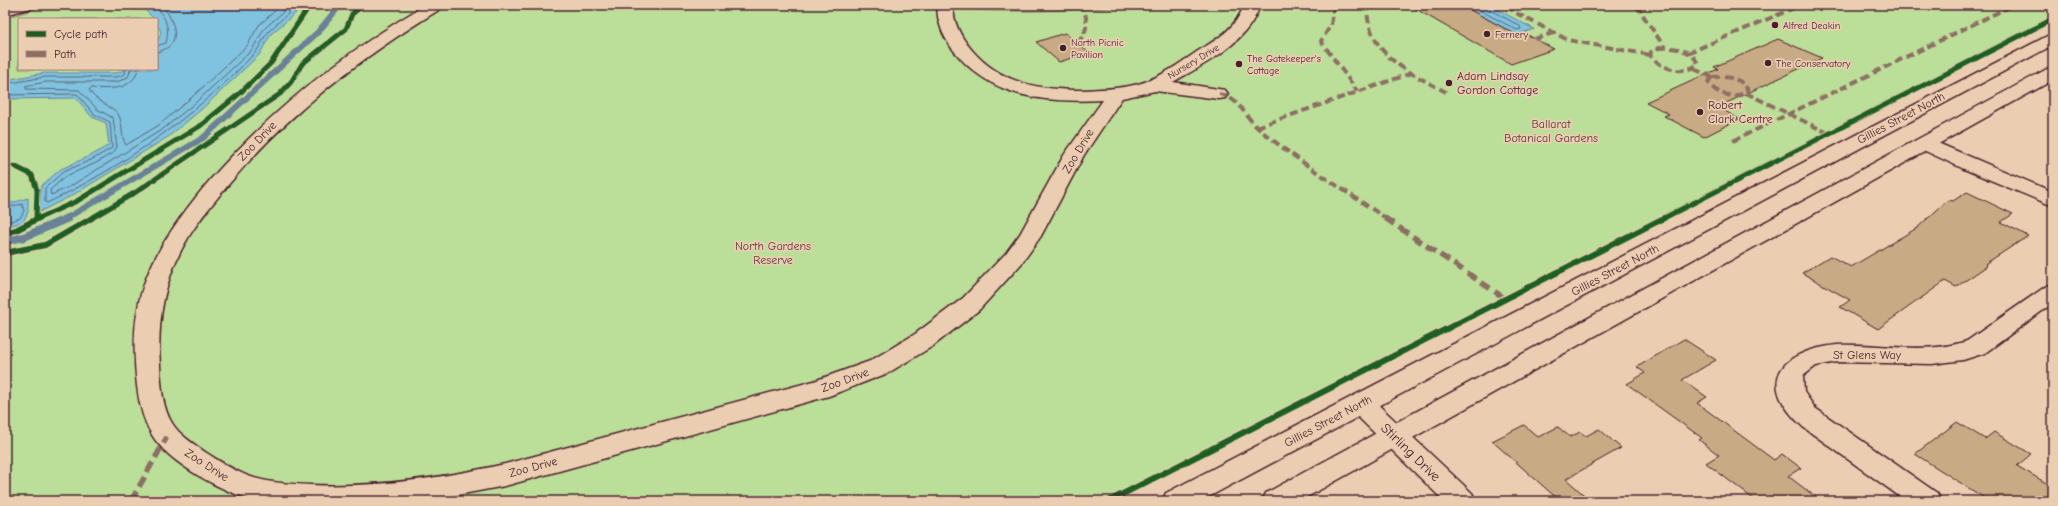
<svg xmlns="http://www.w3.org/2000/svg" width="2058" height="506" font-family="'Comic Neue',sans-serif">
<style>
.green{fill:#bbde98;stroke:#827e62;fill-rule:evenodd}
.water{fill:#7fc3e0;stroke:#6a8198}
.lines{fill:none;stroke-linecap:round;stroke-linejoin:round}
.shore{stroke:#5f6173;stroke-width:1}
.stream-far1{stroke:#6a8198;stroke-width:6}
.stream{stroke:#6a8198;stroke-width:8}
.building{fill:#c8aa84;stroke:#4a1f2b}
.minor-casing{stroke:#4a1f2b;stroke-width:3}
.major-casing{stroke:#4a1f2b;stroke-width:3}
.minor{fill:#ebceb2;fill-rule:evenodd}
.major{fill:#ebceb2;fill-rule:evenodd}
.quiet-far1{stroke:#8d6e63;stroke-width:4;stroke-dasharray:8 4;stroke-linecap:butt}
.quiet{stroke:#8d6e63;stroke-width:5.5;stroke-dasharray:11 5.5;stroke-linecap:butt}
.cycleway-far1-casing{stroke:#ebceb2;stroke-width:7}
.cycleway-casing{stroke:#ebceb2;stroke-width:9}
.cycleway-far1{stroke:#1b5e20;stroke-width:5}
.cycleway{stroke:#1b5e20;stroke-width:6}
.poi-dot{fill:#4a1f2b;stroke:#ebceb2;stroke-width:1.5}
.labels{text-anchor:middle;stroke-width:3.5;stroke-linejoin:round;paint-order:stroke}
.far-poi-label{font-size:10px;fill:#4a1f2b;stroke:#ebceb2;text-anchor:start}
.far-street-label{font-size:10px;fill:#4a1f2b;stroke:#ebceb2}
.poi-label{font-size:12px;fill:#4a1f2b;stroke:#ebceb2;text-anchor:start}
.street-label{font-size:12px;fill:#4a1f2b;stroke:#ebceb2}
.park-label{font-size:12px;fill:#5b3c3b;stroke:#ebceb2}
.near-street-label{font-size:14px;fill:#4a1f2b;stroke:#ebceb2}
</style>
<rect width="100%" height="100%" fill="#ebceb2"/>
<filter id="ink" filterUnits="userSpaceOnUse"><feTurbulence type="fractalNoise" baseFrequency=".025" numOctaves="2"/><feDisplacementMap in="SourceGraphic" scale="8" xChannelSelector="R" yChannelSelector="G"/><feConvolveMatrix kernelMatrix="1 2 1 2 8 2 1 2 1" color-interpolation-filters="sRGB"/></filter>
<g filter="url(#ink)">
<path class="green" d="M 49,5 L 909,5 C 987,14 1065,12 1143,5 L 2053,5 L 2053,16 L 1103,501 L 5,501 L 5,18 ZM 19,19 L 157,19 L 157,69 L 19,69 Z"/>
<path class="water" d="M 140,5 L 290,5 L 296,13 L 271,34 L 259,55 L 202,109 L 168,137 L 73,195 L 39,212 L 41,186 L 61,169 L 92,155 L 109,145 L 106,123 L 92,117 L 76,98 L 5,99 L 5,80 L 44,73 L 116,73 L 127,69 L 157,69 L 157,43 L 161,32 L 157,24 L 157,19 L 154,19 Z
M 1461,5 L 1489,5 L 1534,29 L 1517,35 Z
M 28,198 L 28,212 L 23,222 L 5,227 L 5,205 Z"/>
<g class="lines">
<path class="shore" d="M 153,5 C 166,16 170,27 166,43 L 157,46
M 1470,5 L 1517,30 L 1521,29 L 1520,26 L 1490,10 L 1488,5
M 157,52 C 184,46 175,21 162,5
M 131,69 L 128,77 L 117,82 L 46,82 L 25,86 L 26,89 L 79,90 L 97,109 L 113,118 L 117,147 L 114,152 L 96,163 L 66,176 L 50,190 L 51,195 L 69,187 L 163,129 L 195,103 L 252,50 L 264,29 L 283,12 L 282,5
M 138,69 C 133,91 110,89 91,88 L 89,90 C 97,103 110,104 118,114 C 124,124 120,136 126,145 L 159,125 L 191,98 L 247,46 L 259,25 L 276,10 L 276,5
M 5,84 L 45,77 L 117,77 L 125,74 L 126,69
M 5,95 L 77,94 L 94,114 L 110,122 L 112,148 L 93,159 L 63,172 L 45,188 L 45,202 L 47,203 C 124,166 195,116 254,54 C 260,48 263,38 269,31 C 275,25 282,19 289,13 L 287,5
M 5,208 L 22,204 L 24,211 L 20,218 L 5,223"/>
<path class="stream-far1" d="M 65,219 L 203,138 L 318,32 L 340,5"/>
<path class="stream" d="M 5,241 L 24,237 L 68,218"/>
</g>
<path class="building" d="M 1409,5 L 1461,5 L 1517,35 L 1524,33 L 1554,49 L 1511,64 Z
M 1065,33 L 1089,53 L 1059,62 L 1036,42 Z
M 1778,39 L 1822,58 L 1718,107 L 1739,119 L 1704,137 L 1664,116 L 1669,114 L 1646,102 L 1718,69 L 1714,67 Z
M 1967,192 L 2013,214 L 2001,222 L 2028,236 L 1985,264 L 1987,266 L 1956,287 L 1945,281 L 1878,329 L 1840,307 L 1850,300 L 1802,273 L 1830,256 L 1851,267 L 1917,228 L 1948,200 L 1953,201 Z
M 1684,339 L 1716,360 L 1682,380 L 1707,397 L 1697,403 L 1774,460 L 1782,454 L 1801,468 L 1788,476 L 1821,501 L 1756,501 L 1706,463 L 1719,455 L 1699,440 L 1702,438 L 1627,384 L 1645,373 L 1637,367 Z
M 1957,422 L 1985,439 L 1994,432 L 2031,454 L 2017,466 L 2053,487 L 2053,501 L 1989,501 L 1915,454 Z
M 1524,425 L 1538,437 L 1558,427 L 1570,437 L 1580,432 L 1586,436 L 1599,429 L 1621,448 L 1566,479 L 1591,501 L 1560,501 L 1492,441 Z"/>
<g class="lines">
<g class="minor-casing">
<path id="minor" d="M 5,5 L 33,5 L 31,8 L 5,15 Z
M 425,5 L 444,5 L 442,8 C 362,57 289,112 229,184 C 215,201 200,218 188,238 C 164,278 157,319 160,366 C 161,384 162,407 172,423 C 179,435 194,444 205,452 C 219,461 233,470 248,476 C 267,483 290,484 310,485 C 376,488 441,478 505,464 L 814,381 L 870,361 L 915,334 L 963,298 L 1006,253 L 1020,234 L 1064,155 L 1103,100 C 1047,103 993,99 955,52 C 944,39 937,23 937,5 L 953,5 C 953,22 960,36 971,49 C 1000,84 1040,90 1083,90 C 1100,89 1118,89 1134,85 C 1157,80 1179,64 1198,51 C 1218,39 1236,28 1244,5 L 1260,5 C 1248,43 1205,64 1173,82 L 1225,90 L 1228,94 L 1225,98 L 1219,99 L 1155,91 L 1122,98 L 1084,155 L 1041,236 L 1022,263 L 979,310 L 933,346 L 888,373 L 829,396 L 505,486 L 426,501 L 257,501 C 225,493 169,464 152,435 C 143,420 139,403 137,386 C 133,352 133,316 144,284 C 158,245 184,211 210,180 C 272,109 344,53 425,5 Z
M 1926,138 L 2053,192 L 2053,206 L 1964,169 L 1919,148 L 1916,144 L 1919,140 Z
M 2053,284 L 2053,303 L 1985,353 L 1963,360 L 1932,364 L 1837,362 L 1816,366 L 1803,376 L 1804,392 L 1815,408 L 1937,493 L 1941,501 L 1906,501 L 1803,427 C 1755,383 1779,351 1837,345 C 1879,343 1926,355 1967,341 L 2045,287 Z
M 1361,394 L 1370,397 L 1472,493 L 1476,501 L 1444,501 L 1352,411 L 1348,404 L 1352,397 Z"/>
</g>
<g class="major-casing">
<path id="major" d="M 2053,33 L 2053,45 L 1201,501 L 1162,501 L 1166,493 Z
M 2053,68 L 2053,80 L 1300,501 L 1262,501 L 1266,493 L 2047,69 Z"/>
</g>
<use href="#minor" class="minor"/>
<use href="#major" class="major"/>
<path class="quiet-far1" d="M 1334,5 L 1331,25 L 1321,41 L 1357,91
M 1372,5 L 1367,10 C 1370,57 1409,72 1446,92
M 1508,5 L 1514,12 L 1568,40 L 1650,55
M 1636,5 L 1665,48
M 1535,39 L 1553,33
M 1077,43 C 1088,32 1088,23 1084,9
M 1659,48 C 1674,47 1692,49 1698,64 C 1684,76 1660,69 1650,55 L 1651,52 Z
M 1688,53 L 1801,5
M 1694,69 L 1712,77
M 1712,77 C 1725,76 1743,77 1748,91 C 1735,100 1716,95 1708,82 Z
M 1746,93 L 1830,134
M 1219,94 C 1239,97 1245,117 1259,129 C 1299,162 1344,190 1387,219
M 1257,127 L 1412,73
M 1733,141 L 2013,5"/>
<path class="quiet" d="M 1385,218 L 1506,299
M 131,501 L 167,437"/>
<g class="cycleway-far1-casing">
<path id="cycleway-far1" d="M 14,166 L 32,175 L 37,190 L 36,219
M 37,219 L 77,201 L 200,126 L 239,94 L 271,63 L 306,11 L 305,5
M 90,219 L 136,192 L 280,94 L 291,82 L 302,64 L 346,29 L 352,14 L 363,5
M 1662,219 L 2053,19"/>
</g>
<g class="cycleway-casing">
<path id="cycleway" d="M 5,233 L 16,230 L 39,218
M 5,253 L 45,245 L 92,218
M 1109,501 L 1664,218"/>
</g>
<use href="#cycleway-far1" class="cycleway-far1"/>
<use href="#cycleway" class="cycleway"/>
</g>
</g>
<g class="poi-dot">
<circle cx="1775" cy="25" r="4"/>
<circle cx="1487" cy="34" r="4"/>
<circle cx="1063" cy="48" r="4"/>
<circle cx="1768" cy="63" r="4"/>
<circle cx="1239" cy="64" r="4"/>
<circle cx="1449" cy="83" r="4"/>
<circle cx="1700" cy="112" r="4"/>
</g>
<g class="labels">
<g class="far-poi-label">
<text x="1783" y="29">Alfred Deakin</text>
<text x="1495" y="38">Fernery</text>
<text x="1071" y="46">North Picnic<tspan x="1071" dy="12">Pavilion</tspan></text>
<text x="1247" y="62">The Gatekeeper's<tspan x="1247" dy="12">Cottage</tspan></text>
<text x="1776" y="67">The Conservatory</text>
</g>
<g class="far-street-label">
<text transform="translate(1193 61) rotate(-31)" y="4">Nursery Drive</text>
</g>
<g class="poi-label">
<text x="1457" y="80">Adam Lindsay<tspan x="1457" dy="14">Gordon Cottage</tspan></text>
<text x="1708" y="109">Robert<tspan x="1708" dy="14">Clark Centre</tspan></text>
</g>
<g class="street-label">
<text transform="translate(1901 118) rotate(-28)" y="4">Gillies Street North</text>
<text transform="translate(257 141) rotate(-46)" y="4">Zoo Drive</text>
<text transform="translate(1078 151) rotate(-59)" y="4">Zoo Drive</text>
<text transform="translate(1615 270) rotate(-28)" y="4">Gillies Street North</text>
<text x="1867" y="359">St Glens Way</text>
<text transform="translate(845 380) rotate(-20)" y="4">Zoo Drive</text>
<text transform="translate(1328 421) rotate(-28)" y="4">Gillies Street North</text>
<text transform="translate(207 465) rotate(33)" y="4">Zoo Drive</text>
<text transform="translate(533 467) rotate(-15)" y="4">Zoo Drive</text>
</g>
<g class="park-label">
<text x="1551" y="128">Ballarat<tspan x="1551" dy="14">Botanical Gardens</tspan></text>
<text x="773" y="250">North Gardens<tspan x="773" dy="14">Reserve</tspan></text>
</g>
<g class="near-street-label">
<text transform="translate(1411 452) rotate(44)" y="5">Stirling Drive</text>
</g>
</g>
<rect width="2058" height="506" fill="none" stroke="#ebceb2" stroke-width="20"/>
<rect x="10" y="10" width="2038" height="486" fill="none" stroke="#4a1f2b" stroke-width="1.5" filter="url(#ink)"/>
<rect x="18" y="18" width="140" height="52" fill="#ebceb2" stroke="#ab887c"/>
<rect x="26" y="31" width="20" height="6" fill="#1b5e20" stroke="#ab887c"/>
<text x="54" y="38" font-size="12" fill="#4a1f2b">Cycle path</text>
<rect x="26" y="51" width="20" height="6" fill="#8d6e63" stroke="#ab887c"/>
<text x="54" y="58" font-size="12" fill="#4a1f2b">Path</text>
</svg>
